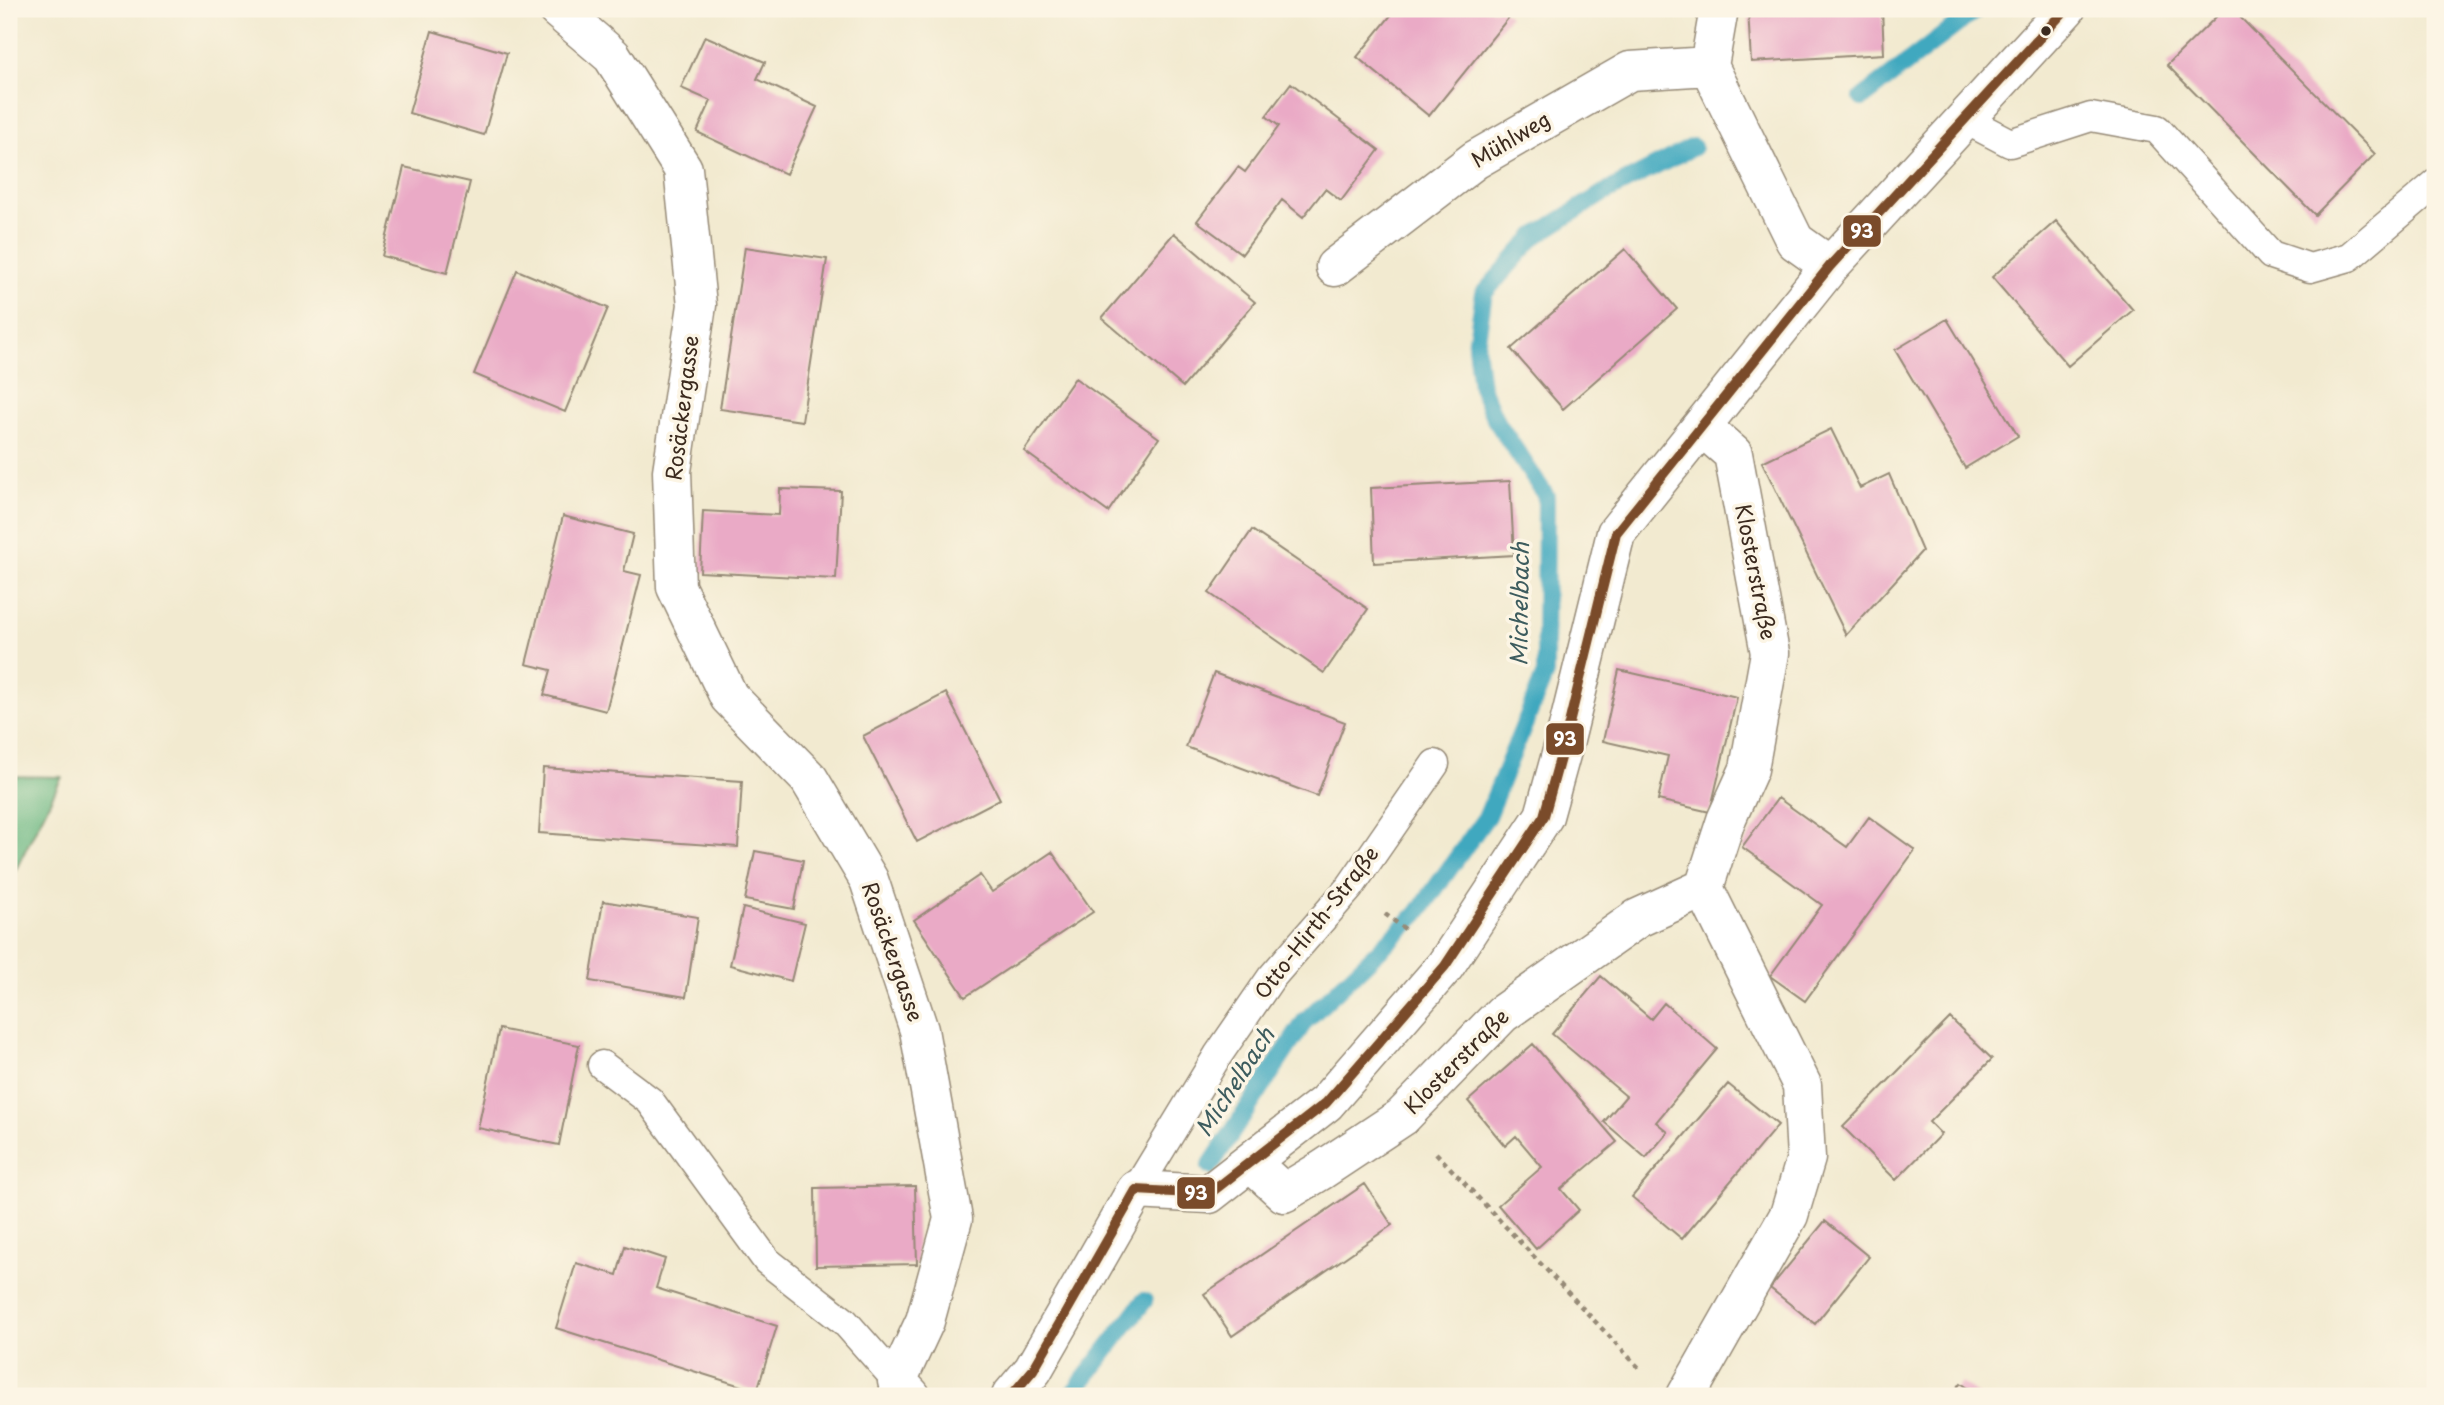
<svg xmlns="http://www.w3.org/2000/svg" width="2444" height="1405" font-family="'Playpen Sans',sans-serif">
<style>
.forest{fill:#68b67f;stroke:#52704e;stroke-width:2}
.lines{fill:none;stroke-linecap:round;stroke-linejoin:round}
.stream{stroke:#3fa8bf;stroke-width:18}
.building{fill:#eaaac6}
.service-casing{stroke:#968a77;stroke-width:31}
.minor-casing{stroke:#968a77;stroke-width:41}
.path{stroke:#968a77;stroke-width:4.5;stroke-dasharray:5 5;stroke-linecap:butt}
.service{stroke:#fff;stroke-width:28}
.minor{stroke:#fff;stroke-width:38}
.bus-1-casing{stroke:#fcf5e5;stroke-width:16}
.bus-1{stroke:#7a4b2a;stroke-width:10}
.bus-dot{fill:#3b2a1e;stroke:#fcf5e5;stroke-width:2.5}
.labels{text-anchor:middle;stroke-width:7;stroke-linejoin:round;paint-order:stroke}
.street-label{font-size:21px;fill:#3b2a1e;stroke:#fcf5e5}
.water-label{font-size:23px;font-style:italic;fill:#3d5c5e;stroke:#fcf5e5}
.line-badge{stroke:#fcf5e5;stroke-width:2.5}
.badge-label{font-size:19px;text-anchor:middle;font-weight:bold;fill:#fff}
</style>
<rect width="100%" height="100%" fill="#fcf5e5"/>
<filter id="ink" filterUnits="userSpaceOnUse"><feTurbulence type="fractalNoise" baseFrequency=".0143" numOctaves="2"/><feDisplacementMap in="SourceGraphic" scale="14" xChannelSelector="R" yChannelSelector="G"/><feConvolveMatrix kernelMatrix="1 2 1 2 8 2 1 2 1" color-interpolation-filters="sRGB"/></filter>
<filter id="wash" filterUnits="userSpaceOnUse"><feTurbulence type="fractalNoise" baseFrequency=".00686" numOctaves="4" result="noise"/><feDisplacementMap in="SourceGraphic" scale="28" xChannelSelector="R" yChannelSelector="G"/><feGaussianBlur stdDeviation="1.57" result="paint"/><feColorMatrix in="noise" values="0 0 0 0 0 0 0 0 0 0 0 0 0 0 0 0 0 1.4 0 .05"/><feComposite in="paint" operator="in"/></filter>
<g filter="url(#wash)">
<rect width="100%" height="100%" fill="#f2ead0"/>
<path class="forest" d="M 9,776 L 62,777 L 9,883 Z"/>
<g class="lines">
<path class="stream" d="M 1862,98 L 1977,9
M 1210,1166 L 1305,1021 L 1417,914 L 1487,816 L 1545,674 L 1546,496 L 1495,419 L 1481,387 L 1476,346 L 1484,293 L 1534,237 L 1602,194 L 1693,147
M 1071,1396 L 1144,1301"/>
</g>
<g id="blocks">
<path class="building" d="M 1396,9 L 1501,9 L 1510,16 L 1429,116 L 1357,57 Z
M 1748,9 L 1882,9 L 1884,54 L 1751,62 Z
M 2224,9 L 2232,9 L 2375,154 L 2315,215 L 2167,65 Z
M 432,31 L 507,53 L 484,135 L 409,113 Z
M 705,36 L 765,62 L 757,79 L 817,107 L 786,174 L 697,132 L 711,101 L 681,88 Z
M 1291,83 L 1379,150 L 1341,201 L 1325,189 L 1303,217 L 1282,200 L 1242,254 L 1197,221 L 1238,167 L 1245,172 L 1279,126 L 1266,116 Z
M 404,167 L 470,182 L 447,273 L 382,256 Z
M 2056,221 L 2133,310 L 2068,366 L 1992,277 Z
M 1174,233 L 1255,302 L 1183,387 L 1102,318 Z
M 745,247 L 827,259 L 802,421 L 720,409 Z
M 1625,249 L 1677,309 L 1563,409 L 1511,349 Z
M 517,270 L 608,308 L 565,412 L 474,374 Z
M 1947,319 L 2018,436 L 1965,468 L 1895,350 Z
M 1075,378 L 1159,438 L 1108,512 L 1024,451 Z
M 1831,429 L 1860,488 L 1889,474 L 1922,551 L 1846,635 L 1762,462 Z
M 1510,481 L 1514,555 L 1374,563 L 1371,488 Z
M 780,489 L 841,491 L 836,579 L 700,572 L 703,511 L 779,515 Z
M 563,516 L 633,534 L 624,571 L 641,575 L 606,711 L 544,695 L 551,670 L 526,664 Z
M 1252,530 L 1368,609 L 1324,673 L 1209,593 Z
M 1619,670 L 1737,697 L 1710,812 L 1658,800 L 1668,756 L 1603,741 Z
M 1214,673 L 1345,722 L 1317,796 L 1186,747 Z
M 946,693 L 1000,799 L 917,842 L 863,736 Z
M 543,768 L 742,781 L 738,847 L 539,833 Z
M 1778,798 L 1847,847 L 1869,817 L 1915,850 L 1805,1001 L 1770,976 L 1822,905 L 1742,847 Z
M 755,851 L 803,860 L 794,909 L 745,900 Z
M 1052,852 L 1093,912 L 965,997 L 914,920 L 980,875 L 992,892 Z
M 603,901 L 698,917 L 686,997 L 590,981 Z
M 743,908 L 805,923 L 791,981 L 730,965 Z
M 1601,976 L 1651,1019 L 1664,1003 L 1717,1049 L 1656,1122 L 1668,1132 L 1646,1158 L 1604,1122 L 1626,1096 L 1552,1034 Z
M 1950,1018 L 1992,1059 L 1929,1122 L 1941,1134 L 1896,1180 L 1843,1127 Z
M 499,1029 L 579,1045 L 559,1145 L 478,1128 Z
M 1533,1044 L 1617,1142 L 1561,1189 L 1579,1210 L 1536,1249 L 1498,1205 L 1542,1167 L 1516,1136 L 1505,1146 L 1468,1101 Z
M 1728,1084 L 1778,1125 L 1682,1239 L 1632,1197 Z
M 1365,1184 L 1392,1225 L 1232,1336 L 1204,1294 Z
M 915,1186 L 917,1264 L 816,1266 L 815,1188 Z
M 1825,1221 L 1869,1257 L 1815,1324 L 1770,1288 Z
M 625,1246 L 665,1259 L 656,1288 L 777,1326 L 757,1391 L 556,1328 L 576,1263 L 617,1275 Z
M 1961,1383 L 1979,1396 L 1951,1396 Z"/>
</g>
</g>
<g filter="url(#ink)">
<use href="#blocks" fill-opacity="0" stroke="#968a77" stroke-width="2"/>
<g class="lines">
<g class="service-casing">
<path id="service" d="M 1966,120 L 2010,143 L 2091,117 L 2157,129 L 2271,255 L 2310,268 L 2349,257 L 2435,184
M 602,1065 L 650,1101 L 767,1261 L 845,1322 L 897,1381
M 1136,1190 L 1218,1055 L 1271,978 L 1350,887 L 1435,764"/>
</g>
<g class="minor-casing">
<path id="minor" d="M 557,9 L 612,56 L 683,169 L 697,305 L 672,471 L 676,587 L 729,697 L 809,779 L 869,880 L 919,1030 L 953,1219 L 925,1321 L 897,1381 L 911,1396
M 1719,9 L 1709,66 L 1795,241 L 1830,266
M 1335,267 L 1475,160 L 1630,71 L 1709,66
M 1251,1163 L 1284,1193 L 1322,1170 L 1402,1117 L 1502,1014 L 1638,918 L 1704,888
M 1011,1396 L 1033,1370 L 1136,1190 L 1209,1194 L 1326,1103 L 1445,966 L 1544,816 L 1565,740 L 1616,533 L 1830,266 L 2066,9
M 1686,1396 L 1789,1215 L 1806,1158 L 1802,1085 L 1704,888 L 1726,820 L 1749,769 L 1770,653 L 1733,454 L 1702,427"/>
</g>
<path class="path" d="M 1385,914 L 1409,932
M 1436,1153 L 1642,1371"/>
<use href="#service" class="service"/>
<use href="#minor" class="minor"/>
<g class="bus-1-casing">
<path id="bus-1" d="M 1011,1396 L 1033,1370 L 1136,1190 L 1209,1194 L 1326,1103 L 1445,966 L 1544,816 L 1565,740 L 1616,533 L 1830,266 L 2066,9"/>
</g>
<use href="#bus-1" class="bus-1"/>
</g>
</g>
<circle class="bus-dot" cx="2046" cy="31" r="6"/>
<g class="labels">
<g class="street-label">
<text transform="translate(1511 140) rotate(-31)" y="7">Mühlweg</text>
<text transform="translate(683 408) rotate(-83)" y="7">Rosäckergasse</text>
<text transform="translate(1755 572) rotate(79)" y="7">Klosterstraße</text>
<text transform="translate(1317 923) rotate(-52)" y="7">Otto-Hirth-Straße</text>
<text transform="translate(892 952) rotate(71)" y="7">Rosäckergasse</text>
<text transform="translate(1457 1062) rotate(-45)" y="7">Klosterstraße</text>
</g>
<g class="water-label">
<text transform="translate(1520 604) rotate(-89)" y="8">Michelbach</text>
<text transform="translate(1235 1082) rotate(-57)" y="8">Michelbach</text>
</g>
</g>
<g class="line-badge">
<rect x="1842" y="214" width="40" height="34" rx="7" fill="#7a4b2a"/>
<rect x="1545" y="722" width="40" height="34" rx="7" fill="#7a4b2a"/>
<rect x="1176" y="1176" width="40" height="34" rx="7" fill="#7a4b2a"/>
</g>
<g class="badge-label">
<text x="1862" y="238">93</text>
<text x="1565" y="746">93</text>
<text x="1196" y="1200">93</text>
</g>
<rect width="2444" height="1405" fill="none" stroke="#fcf5e5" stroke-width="35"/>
</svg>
